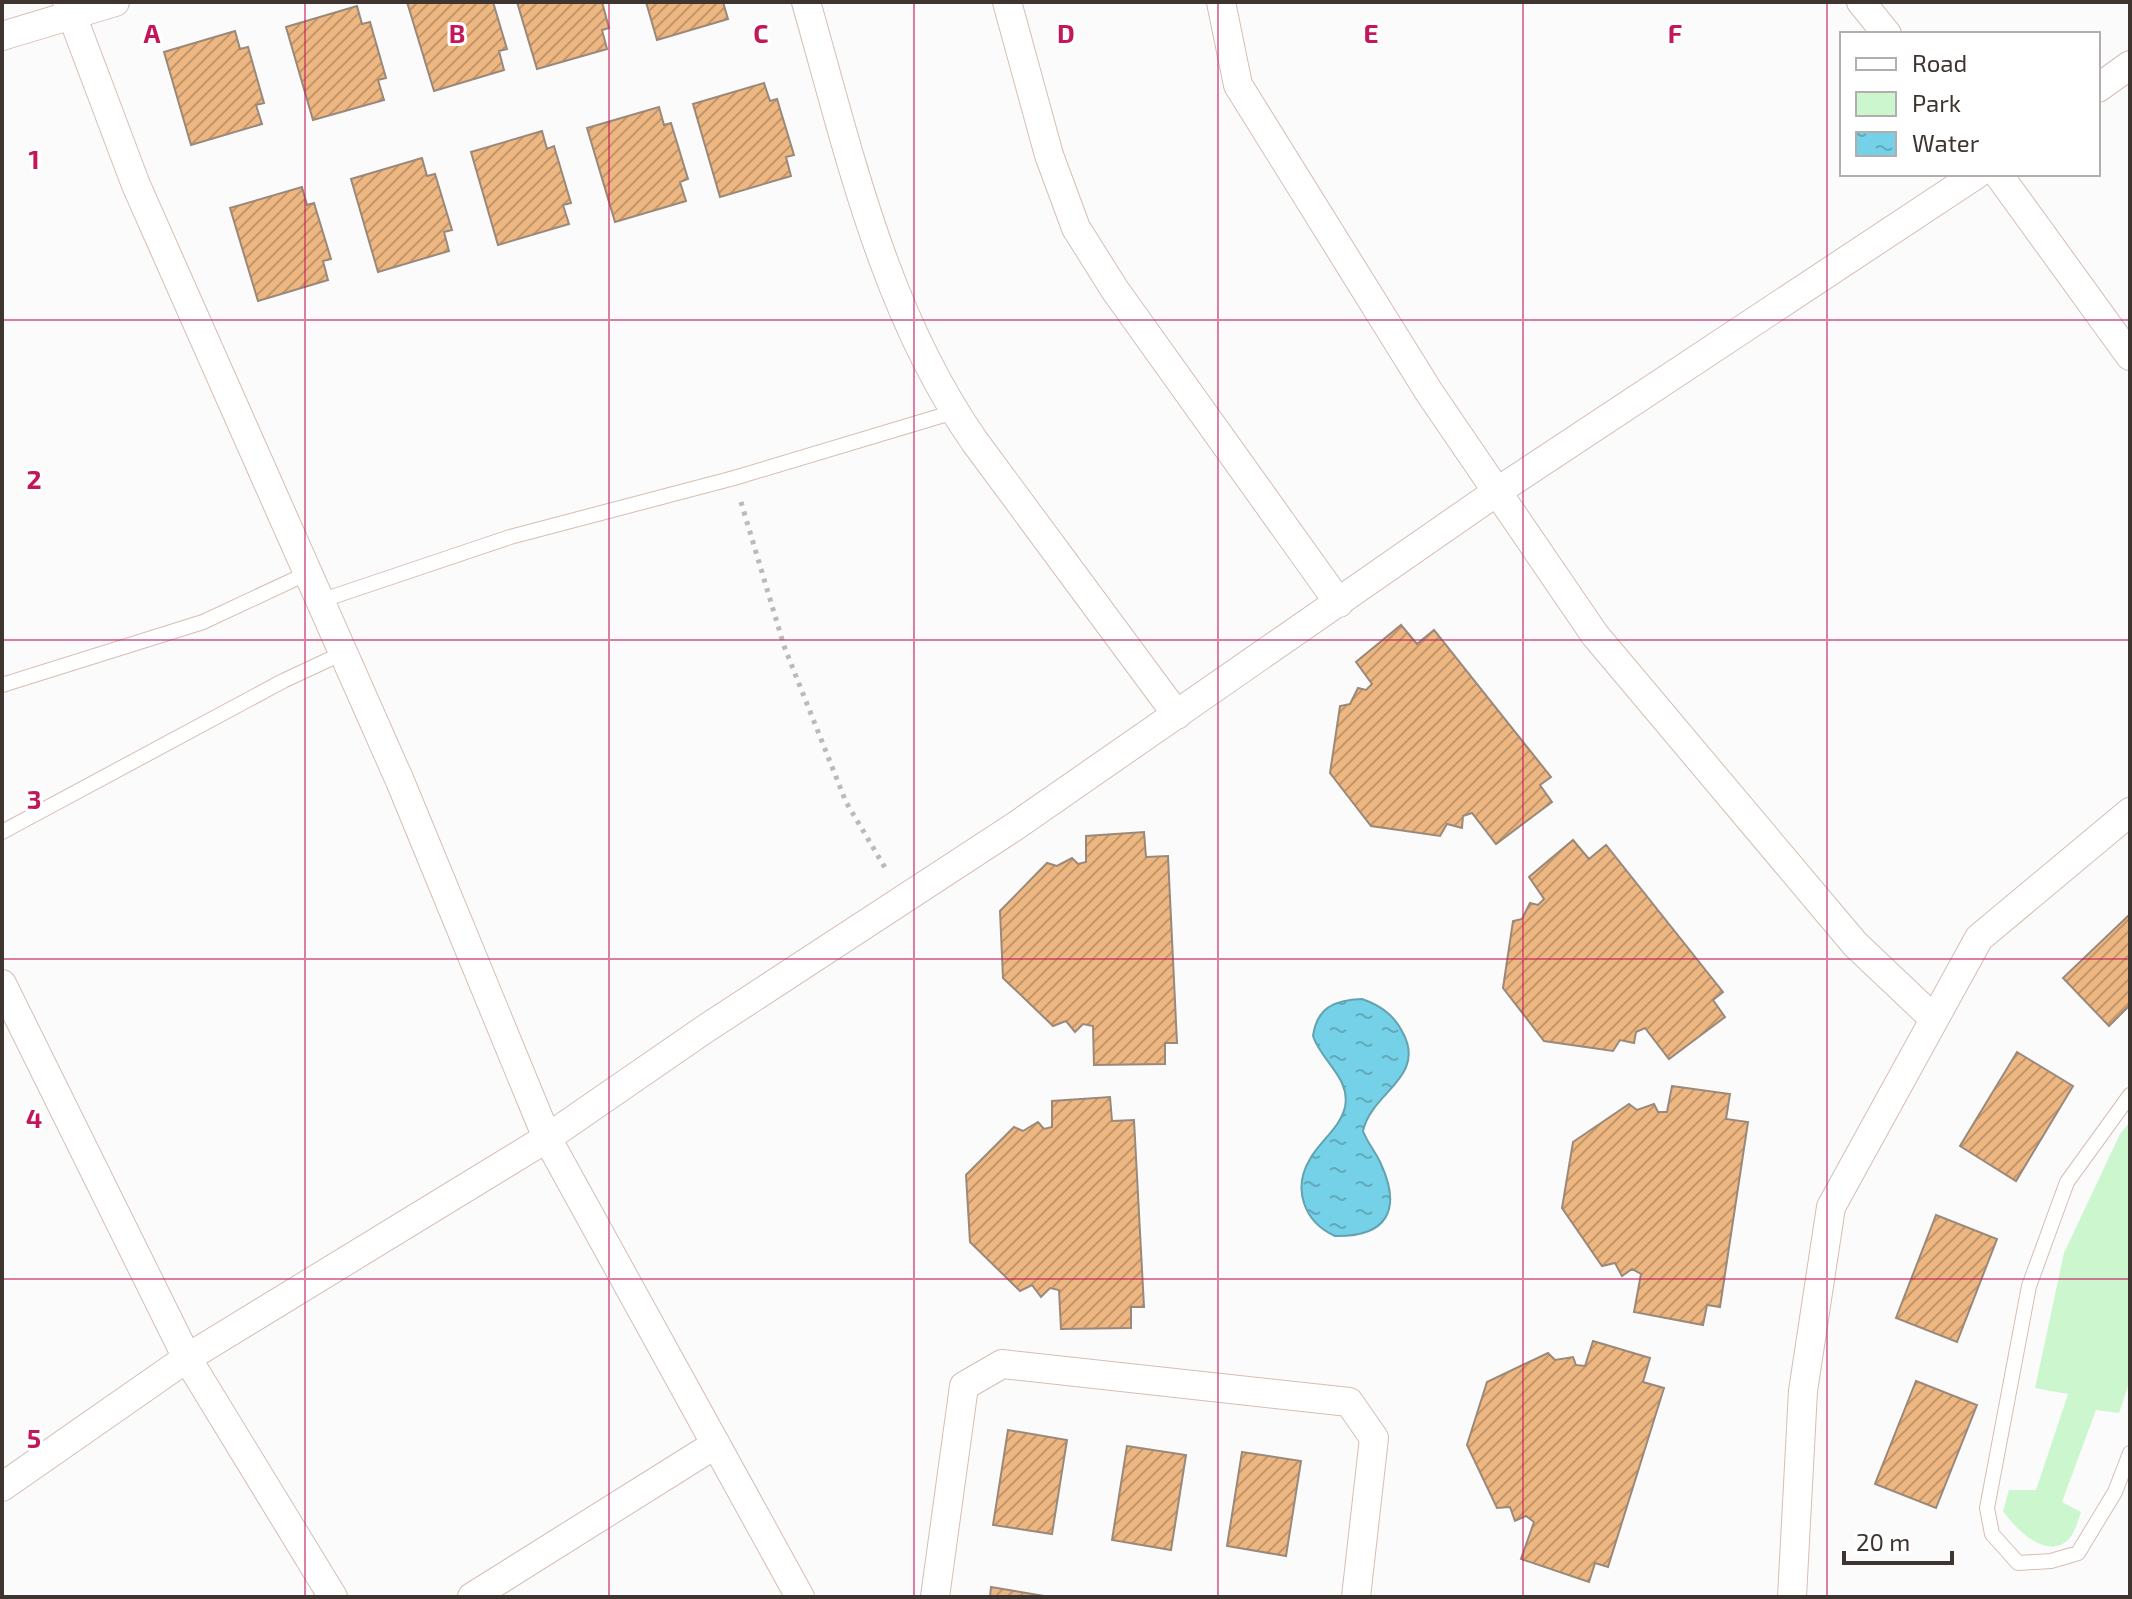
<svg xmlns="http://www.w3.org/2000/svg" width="2132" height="1599" font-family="'Exo 2',sans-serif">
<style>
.green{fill:#cbf6ce}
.water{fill:url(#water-ripples);stroke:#64a2b0;stroke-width:2}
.building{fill:url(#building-hatch);stroke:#9a897a;stroke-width:2}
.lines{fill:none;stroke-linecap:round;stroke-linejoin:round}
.lane-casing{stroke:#d5beb4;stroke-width:16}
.street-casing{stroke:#d5beb4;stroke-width:30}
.path{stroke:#bcb9b7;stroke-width:5;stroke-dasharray:4 6;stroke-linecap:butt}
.lane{stroke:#fff;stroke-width:14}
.street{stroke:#fff;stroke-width:28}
.grid{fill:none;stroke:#c2185b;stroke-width:2;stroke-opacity:0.55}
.grid-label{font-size:26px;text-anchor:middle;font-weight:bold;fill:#c2185b;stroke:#fff;stroke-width:6;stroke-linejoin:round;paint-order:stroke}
</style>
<defs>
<pattern id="water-ripples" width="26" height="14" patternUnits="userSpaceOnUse" patternTransform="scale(2)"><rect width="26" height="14" fill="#74d1e7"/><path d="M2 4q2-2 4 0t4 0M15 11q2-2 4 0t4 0" fill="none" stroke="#61aabc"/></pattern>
<pattern id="building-hatch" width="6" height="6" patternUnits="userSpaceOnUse" patternTransform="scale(2)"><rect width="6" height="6" fill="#eeb782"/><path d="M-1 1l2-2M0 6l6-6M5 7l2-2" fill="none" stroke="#c2966b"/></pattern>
</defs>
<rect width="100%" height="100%" fill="#fbfbfb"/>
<path class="green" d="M 2130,1122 L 2130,1380 L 2119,1413 L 2096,1410 L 2062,1502 L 2081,1512 C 2078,1521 2074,1535 2067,1541 C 2044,1559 2015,1528 2003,1511 L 2009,1490 L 2036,1490 L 2068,1394 L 2035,1388 L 2064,1253 L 2120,1134 Z"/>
<path class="water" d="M 1362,999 C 1382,1006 1395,1016 1404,1035 C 1425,1078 1371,1093 1363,1131 C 1368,1144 1376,1152 1381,1164 C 1402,1210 1387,1237 1335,1236 C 1304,1222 1292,1189 1310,1159 C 1320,1141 1340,1128 1345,1107 C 1351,1078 1321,1061 1313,1036 C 1317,1007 1335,1000 1362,999 Z"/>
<path class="building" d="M 407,2 L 493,2 L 507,49 L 499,51 L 504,70 L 434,91 Z
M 517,2 L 602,2 L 609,28 L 602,30 L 607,49 L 537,69 Z
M 646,2 L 723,2 L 728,19 L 657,40 Z
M 357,6 L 362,24 L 370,22 L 386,78 L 378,80 L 384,100 L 313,120 L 286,27 Z
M 235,31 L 240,49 L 248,47 L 264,103 L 256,105 L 262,124 L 191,145 L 164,52 Z
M 764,83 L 770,101 L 777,99 L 794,155 L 786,157 L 791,176 L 720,197 L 693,104 Z
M 659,107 L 664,125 L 671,123 L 688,179 L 680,182 L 686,201 L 615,222 L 587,128 Z
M 542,131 L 547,149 L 554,146 L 571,203 L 563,205 L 569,224 L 498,245 L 471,152 Z
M 422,158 L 427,176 L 435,174 L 452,230 L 444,232 L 449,251 L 378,272 L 351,179 Z
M 302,187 L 307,205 L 314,203 L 331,259 L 323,261 L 328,280 L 258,301 L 230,208 Z
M 1401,625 L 1417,644 L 1434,630 L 1551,777 L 1540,785 L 1552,802 L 1496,844 L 1472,813 L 1463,816 L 1462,828 L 1447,824 L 1440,836 L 1371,826 L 1330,773 L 1340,706 L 1350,704 L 1358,688 L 1366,690 L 1372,684 L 1356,662 Z
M 1144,832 L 1146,857 L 1168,856 L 1177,1043 L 1165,1043 L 1165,1064 L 1094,1065 L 1093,1026 L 1083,1024 L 1075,1032 L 1066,1021 L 1053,1026 L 1003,978 L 1000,911 L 1047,863 L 1057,866 L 1072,858 L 1078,864 L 1086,862 L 1086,836 Z
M 1573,840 L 1589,859 L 1606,845 L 1723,992 L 1713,1000 L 1725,1017 L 1669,1059 L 1645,1028 L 1636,1032 L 1634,1043 L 1620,1040 L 1613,1051 L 1544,1041 L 1503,988 L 1513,921 L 1522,919 L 1530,903 L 1538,905 L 1544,899 L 1529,877 Z
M 2130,914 L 2130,1005 L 2109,1026 L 2063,978 Z
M 2017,1052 L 2073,1086 L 2016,1181 L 1960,1146 Z
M 1672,1086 L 1730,1094 L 1726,1119 L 1748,1122 L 1720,1307 L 1707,1305 L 1703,1325 L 1634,1312 L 1641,1274 L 1632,1269 L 1622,1276 L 1615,1263 L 1602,1266 L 1562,1208 L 1573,1142 L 1629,1104 L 1637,1110 L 1654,1104 L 1658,1112 L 1667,1112 Z
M 1110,1097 L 1112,1121 L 1134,1120 L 1144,1307 L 1131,1307 L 1131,1328 L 1061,1329 L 1059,1290 L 1050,1288 L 1041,1297 L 1032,1285 L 1020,1291 L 970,1242 L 966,1175 L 1014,1127 L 1023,1131 L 1038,1122 L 1044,1129 L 1052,1127 L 1052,1101 Z
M 1936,1215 L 1997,1239 L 1957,1342 L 1896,1318 Z
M 1593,1341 L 1650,1358 L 1643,1382 L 1664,1388 L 1608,1567 L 1595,1563 L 1589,1582 L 1521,1559 L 1534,1522 L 1526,1516 L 1515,1521 L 1510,1507 L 1497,1508 L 1467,1445 L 1487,1382 L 1548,1353 L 1555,1360 L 1573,1357 L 1576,1365 L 1585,1366 Z
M 1916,1381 L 1977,1405 L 1936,1508 L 1875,1484 Z
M 1008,1430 L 1067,1440 L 1052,1534 L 993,1525 Z
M 1127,1446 L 1186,1455 L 1171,1550 L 1112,1540 Z
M 1242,1452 L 1301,1461 L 1286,1556 L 1227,1546 Z
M 991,1587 L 1050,1597 L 990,1597 Z"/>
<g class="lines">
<g class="lane-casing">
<path id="lane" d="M 320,601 L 510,537 L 734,478 L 954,412
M 2,685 L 203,622 L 308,573
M 2,832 L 283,681 L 343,653
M 2130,1095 L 2067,1182 L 2029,1286 L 1987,1508 L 1992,1534 L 2018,1563 L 2051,1561 L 2078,1553 L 2115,1492 L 2130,1453"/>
</g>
<g class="street-casing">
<path id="street" d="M 67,2 L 136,185 L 400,781 L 547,1138 L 800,1597
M 806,2 C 849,152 884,312 975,442 L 1177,715
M 1007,2 L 1049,155 L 1076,228 L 1115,290 L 1339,603
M 1221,2 L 1238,85 L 1429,392 L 1595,635 L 1855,944 L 1934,1019
M 1861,2 L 1887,34
M 2,36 L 115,2
M 2098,88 L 2130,65
M 1998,174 L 2130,356
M 2,984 L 187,1358 L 333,1597
M 2,1487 L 187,1358 L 547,1138 L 705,1029 L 1014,827 L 1495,493 L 1977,174
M 472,1597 L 716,1444
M 935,1597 L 964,1386 L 1002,1364 L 1349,1402 L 1374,1438 L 1356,1597
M 1792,1597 L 1803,1391 L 1831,1207 L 1979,938 L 2130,812"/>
</g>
<path class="path" d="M 741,502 L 784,646 L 846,802 L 887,871"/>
<use href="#lane" class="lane"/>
<use href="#street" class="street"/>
</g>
<path class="grid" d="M 305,2 L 305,1597M 609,2 L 609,1597M 914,2 L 914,1597M 1218,2 L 1218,1597M 1523,2 L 1523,1597M 1827,2 L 1827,1597M 2,320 L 2130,320M 2,640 L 2130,640M 2,959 L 2130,959M 2,1279 L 2130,1279"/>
<g class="grid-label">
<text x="152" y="43">A</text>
<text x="457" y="43">B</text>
<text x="761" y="43">C</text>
<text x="1066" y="43">D</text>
<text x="1371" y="43">E</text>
<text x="1675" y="43">F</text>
<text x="34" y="169">1</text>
<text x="34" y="489">2</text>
<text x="34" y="809">3</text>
<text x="34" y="1128">4</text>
<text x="34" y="1448">5</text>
</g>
<rect width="2132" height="1599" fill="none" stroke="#3e3531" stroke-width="8"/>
<rect x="1840" y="32" width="260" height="144" fill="#ffffff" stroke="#b2aead" stroke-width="2"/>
<rect x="1856" y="58" width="40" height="12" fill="#ffffff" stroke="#b2aead" stroke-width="2"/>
<text x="1912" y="72" font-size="24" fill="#3e3531">Road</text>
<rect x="1856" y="92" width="40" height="24" fill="#cbf6ce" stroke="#b2aead" stroke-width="2"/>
<text x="1912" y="112" font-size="24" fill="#3e3531">Park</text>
<rect x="1856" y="132" width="40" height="24" fill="url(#water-ripples)" stroke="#b2aead" stroke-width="2"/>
<text x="1912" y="152" font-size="24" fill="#3e3531">Water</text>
<path d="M1844 1551v12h108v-12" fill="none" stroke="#3e3531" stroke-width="4"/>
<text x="1856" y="1551" font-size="24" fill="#3e3531" stroke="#ffffff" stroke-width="6" paint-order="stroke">20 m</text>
</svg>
